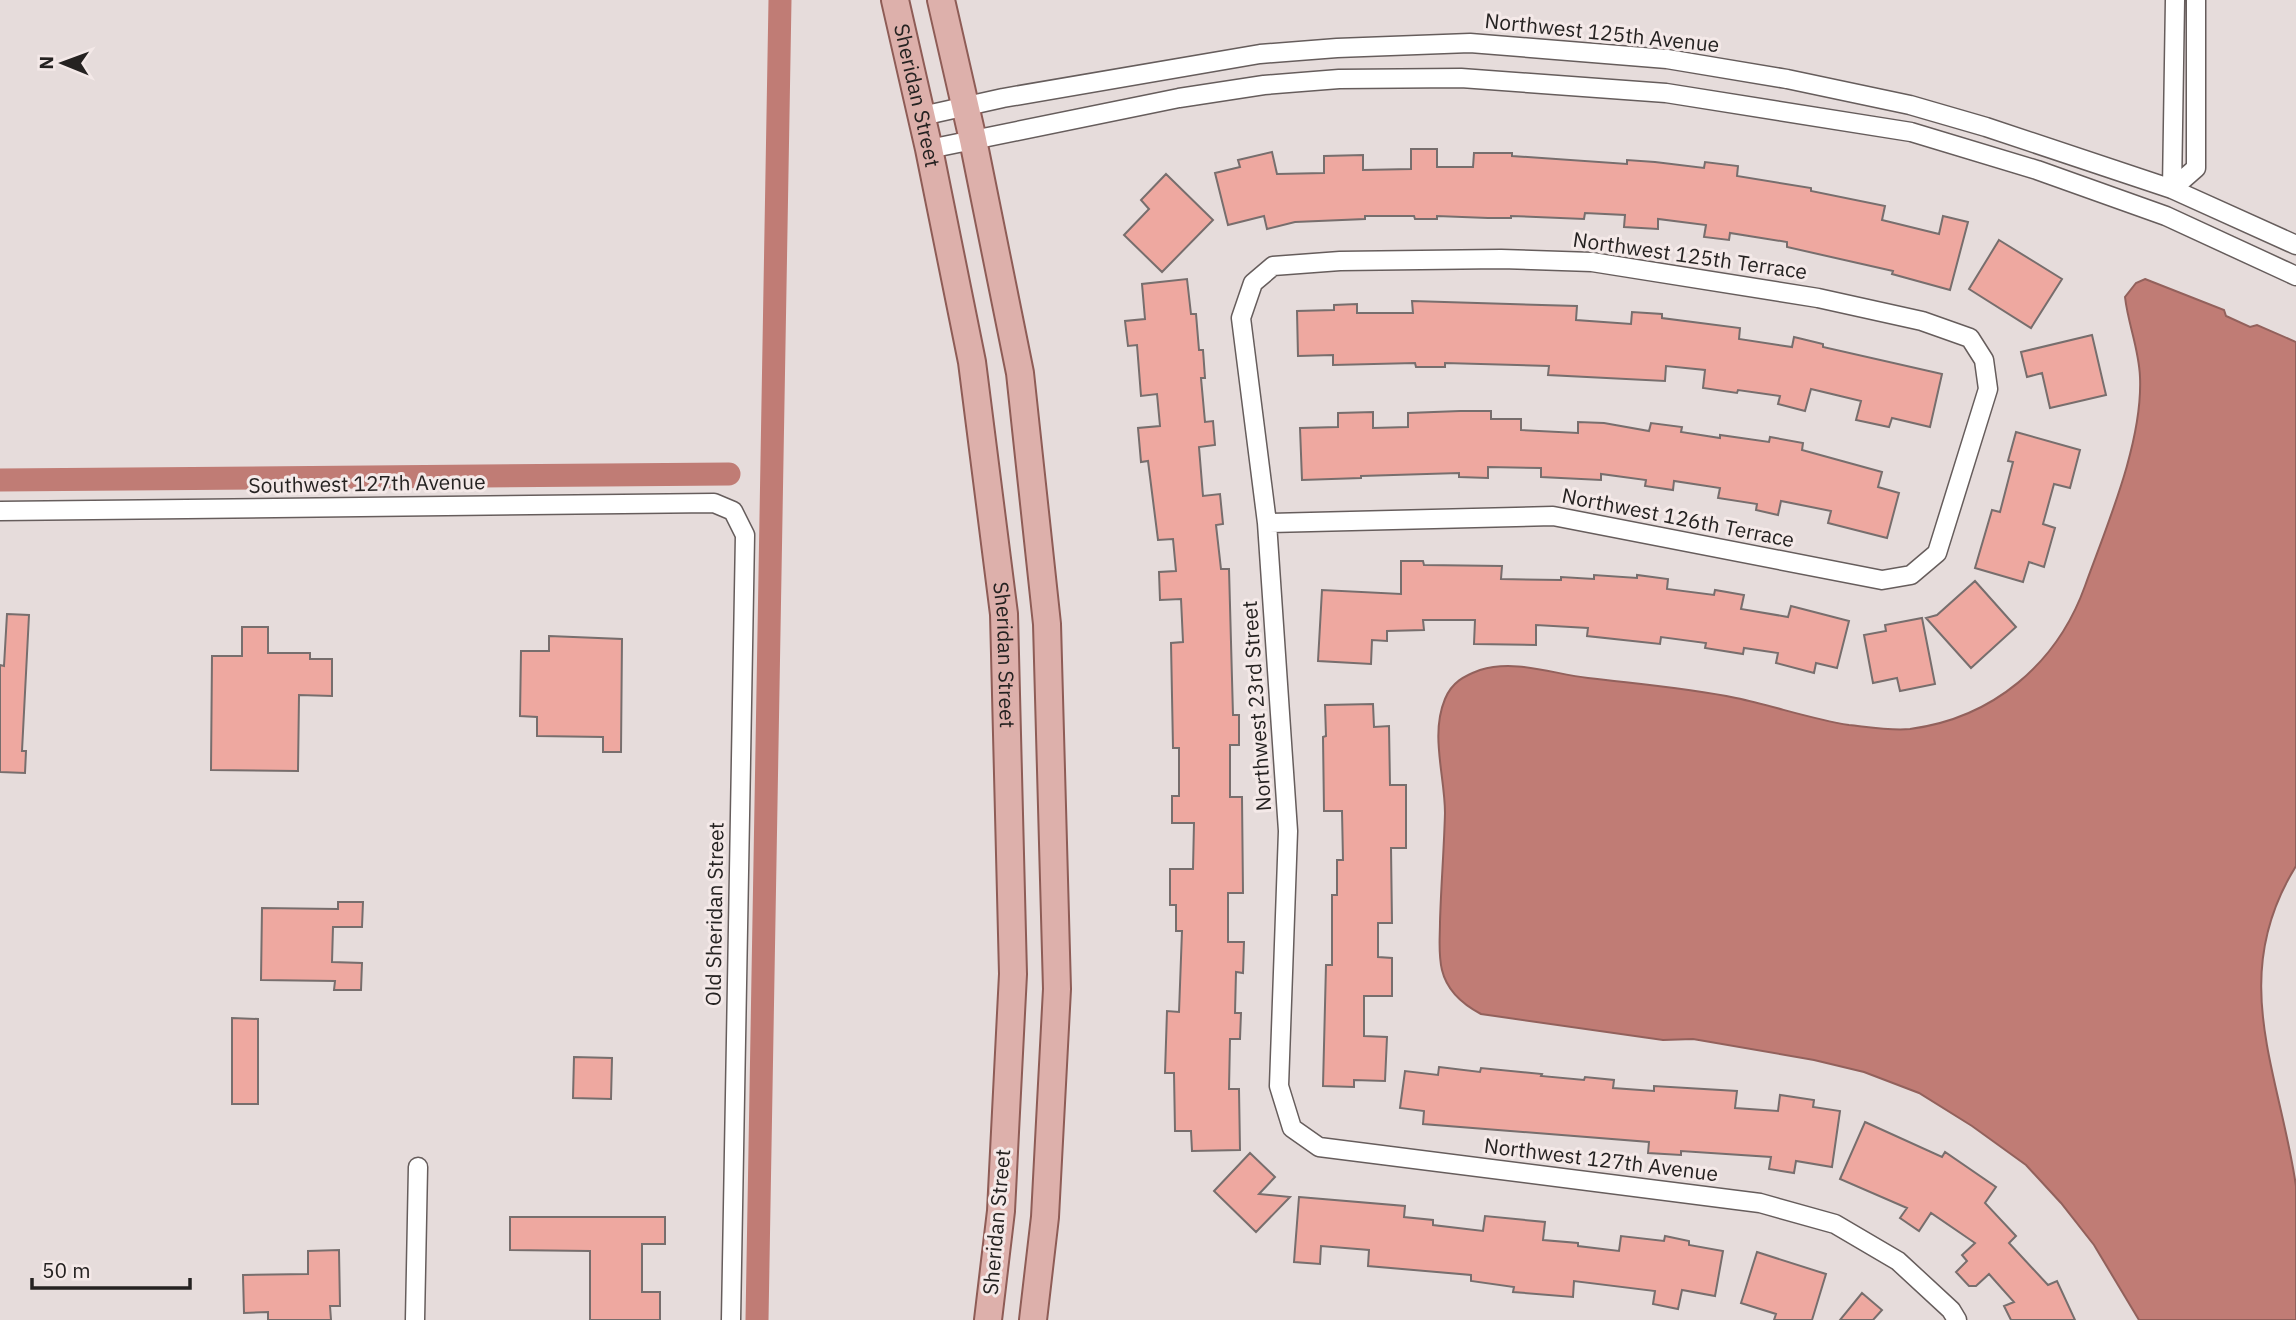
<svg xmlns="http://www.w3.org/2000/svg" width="2296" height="1320" font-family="'IBM Plex Sans',sans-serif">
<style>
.water{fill:#c07c75;stroke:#92615c;stroke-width:2}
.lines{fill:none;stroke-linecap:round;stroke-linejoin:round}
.canal{stroke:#c07c75;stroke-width:23}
.building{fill:#eea8a0;stroke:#776e6d;stroke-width:2}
.minor-casing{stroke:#665d5c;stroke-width:21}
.primary-casing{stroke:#8e5c56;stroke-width:30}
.minor{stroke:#fff;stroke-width:18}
.primary{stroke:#ddb0ab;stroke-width:26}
.labels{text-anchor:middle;stroke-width:6;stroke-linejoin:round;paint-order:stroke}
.street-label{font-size:21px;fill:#252221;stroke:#f4e9e8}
</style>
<rect width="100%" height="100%" fill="#e6dcdb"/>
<path class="water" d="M 2145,279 L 2224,310 L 2226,316 L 2250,327 L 2257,325 L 2296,342 L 2296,866 C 2227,977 2279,1070 2296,1186 C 2296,1200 2296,1215 2296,1229 C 2296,1259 2296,1290 2296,1320 L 2139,1320 L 2094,1245 L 2061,1203 L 2026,1165 L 1972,1126 L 1919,1093 L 1864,1072 L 1814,1060 L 1693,1039 L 1663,1040 L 1481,1014 C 1462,1004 1447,991 1442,970 C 1438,954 1440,938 1440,922 C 1441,886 1444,850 1445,813 C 1445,776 1430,735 1445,699 C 1452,682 1464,676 1480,670 C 1515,659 1553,674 1588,678 C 1637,684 1687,688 1736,698 C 1774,706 1811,719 1849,725 C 1868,727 1891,731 1910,729 C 1993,718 2057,664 2085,586 C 2107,525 2143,442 2140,377 C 2139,349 2128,324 2125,297 L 2136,283 Z"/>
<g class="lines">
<path class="canal" d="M 0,480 L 729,474
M 757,1320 L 780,0"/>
</g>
<path class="building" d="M 1411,149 L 1437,149 L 1437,167 L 1473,167 L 1474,153 L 1512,153 L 1512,156 L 1627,164 L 1627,160 L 1655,162 L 1704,168 L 1705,162 L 1738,166 L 1737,176 L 1811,188 L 1811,191 L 1885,206 L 1882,220 L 1939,234 L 1943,216 L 1968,222 L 1950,290 L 1892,274 L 1893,271 L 1787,247 L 1787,242 L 1730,233 L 1729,240 L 1704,237 L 1706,225 L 1658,219 L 1658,229 L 1624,227 L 1625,215 L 1585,213 L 1584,219 L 1511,216 L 1511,218 L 1488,218 L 1437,216 L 1437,219 L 1415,219 L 1414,216 L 1365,216 L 1365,219 L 1295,222 L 1267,229 L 1264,216 L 1228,225 L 1215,173 L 1240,167 L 1238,160 L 1272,152 L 1277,174 L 1324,173 L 1324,156 L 1363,155 L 1363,170 L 1411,169 Z
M 1166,174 L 1213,220 L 1162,272 L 1124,235 L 1149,209 L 1141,200 Z
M 1999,240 L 2062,279 L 2031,328 L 1969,289 Z
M 1187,279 L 1191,314 L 1196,314 L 1199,350 L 1203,350 L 1205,378 L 1201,378 L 1205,422 L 1213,421 L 1215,445 L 1199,447 L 1203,496 L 1220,494 L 1223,524 L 1216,525 L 1221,569 L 1229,569 L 1233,715 L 1239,715 L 1239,745 L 1230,745 L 1230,797 L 1242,797 L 1243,893 L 1228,893 L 1228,942 L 1244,942 L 1243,973 L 1236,972 L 1235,1013 L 1241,1013 L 1240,1039 L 1230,1039 L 1229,1089 L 1239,1089 L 1240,1150 L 1192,1151 L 1191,1131 L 1175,1131 L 1174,1073 L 1165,1073 L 1167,1011 L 1179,1012 L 1182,931 L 1176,931 L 1176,905 L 1170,905 L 1170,869 L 1193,869 L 1194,823 L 1172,823 L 1172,796 L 1179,796 L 1179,748 L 1173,748 L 1171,643 L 1183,642 L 1181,599 L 1160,600 L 1159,572 L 1176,571 L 1173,539 L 1158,540 L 1148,461 L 1141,462 L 1138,428 L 1160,426 L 1157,394 L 1141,396 L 1137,345 L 1128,346 L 1125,321 L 1145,319 L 1142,284 Z
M 1412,301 L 1577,306 L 1576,320 L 1631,324 L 1632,312 L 1662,314 L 1662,318 L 1740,328 L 1739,339 L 1792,347 L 1794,337 L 1823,344 L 1823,347 L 1942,374 L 1930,427 L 1892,418 L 1889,427 L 1856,420 L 1861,401 L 1811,389 L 1805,411 L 1778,404 L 1780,396 L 1738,390 L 1737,393 L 1703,388 L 1705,370 L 1666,366 L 1665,381 L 1548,375 L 1549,366 L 1445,363 L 1445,367 L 1416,367 L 1415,363 L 1333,365 L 1333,355 L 1298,356 L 1297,311 L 1334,310 L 1334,305 L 1357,304 L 1357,313 L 1413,313 Z
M 2092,335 L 2106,395 L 2050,408 L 2042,373 L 2027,377 L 2021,352 Z
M 1460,411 L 1491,411 L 1491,419 L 1521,419 L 1521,430 L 1578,433 L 1578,422 L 1604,423 L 1649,431 L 1651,423 L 1682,427 L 1681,432 L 1720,438 L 1720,435 L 1769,442 L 1770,437 L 1803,443 L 1802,450 L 1882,472 L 1878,487 L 1899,493 L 1887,538 L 1828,523 L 1831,511 L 1781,501 L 1778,515 L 1756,510 L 1757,504 L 1718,498 L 1720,488 L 1674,481 L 1673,490 L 1645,486 L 1646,480 L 1601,474 L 1601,480 L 1541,477 L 1541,468 L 1488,467 L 1488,478 L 1459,477 L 1459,473 L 1361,476 L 1361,478 L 1302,480 L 1300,428 L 1338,427 L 1338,413 L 1373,412 L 1373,428 L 1408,427 L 1408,413 Z
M 2016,432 L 2080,450 L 2070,488 L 2054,484 L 2043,524 L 2055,528 L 2044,567 L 2029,562 L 2023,582 L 1975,568 L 1992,510 L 2000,512 L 2013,462 L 2008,461 Z
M 1401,561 L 1423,561 L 1424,565 L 1502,566 L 1501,579 L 1561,580 L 1561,577 L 1594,579 L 1594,575 L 1637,578 L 1637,575 L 1668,579 L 1667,589 L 1714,595 L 1715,590 L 1744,595 L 1741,609 L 1788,617 L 1791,606 L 1849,621 L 1837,668 L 1816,663 L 1814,673 L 1776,663 L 1778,653 L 1744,648 L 1743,654 L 1705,648 L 1706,643 L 1661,637 L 1660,644 L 1587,636 L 1588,628 L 1536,625 L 1536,645 L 1474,644 L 1475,620 L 1423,620 L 1424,630 L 1387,631 L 1387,641 L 1372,640 L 1371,664 L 1318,661 L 1322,590 L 1401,594 Z
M 1975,581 L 2016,627 L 1971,668 L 1926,618 L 1937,615 Z
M 7,614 L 29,615 L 22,751 L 26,751 L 25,773 L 0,772 L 0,665 L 4,666 Z
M 1922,618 L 1935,684 L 1900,691 L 1897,678 L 1873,683 L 1864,635 L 1886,631 L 1885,625 Z
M 242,627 L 268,627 L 268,653 L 310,653 L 310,659 L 332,659 L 332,696 L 299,695 L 298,771 L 211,770 L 212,656 L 242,656 Z
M 549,636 L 622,639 L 621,752 L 603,752 L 603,737 L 537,736 L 537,717 L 520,716 L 521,651 L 549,651 Z
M 1373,704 L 1374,727 L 1389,726 L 1390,785 L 1406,785 L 1406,848 L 1391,848 L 1392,923 L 1378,923 L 1378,957 L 1392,958 L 1392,996 L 1364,996 L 1364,1036 L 1387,1037 L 1385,1081 L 1354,1080 L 1354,1087 L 1323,1086 L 1326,965 L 1332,965 L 1332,895 L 1337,895 L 1337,860 L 1343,860 L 1342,811 L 1324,811 L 1323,737 L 1326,736 L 1325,705 Z
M 338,902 L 363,902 L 362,927 L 333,927 L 332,962 L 362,963 L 361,990 L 334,990 L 335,981 L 261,980 L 262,908 L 338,909 Z
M 232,1018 L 258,1019 L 258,1104 L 232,1104 Z
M 574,1057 L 612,1058 L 611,1099 L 573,1098 Z
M 1439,1067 L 1480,1072 L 1481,1068 L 1542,1074 L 1541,1076 L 1584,1080 L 1585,1077 L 1614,1080 L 1613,1088 L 1654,1091 L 1654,1086 L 1737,1091 L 1735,1108 L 1778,1111 L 1780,1095 L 1814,1100 L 1813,1107 L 1840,1111 L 1832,1167 L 1796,1161 L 1794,1173 L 1769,1169 L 1771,1157 L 1681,1151 L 1681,1155 L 1648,1153 L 1649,1142 L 1423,1124 L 1424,1111 L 1400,1108 L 1405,1071 L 1438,1075 Z
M 1865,1122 L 1942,1157 L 1945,1152 L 1996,1187 L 1985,1203 L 2016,1236 L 2009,1243 L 2048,1285 L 2057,1281 L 2075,1320 L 2011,1320 L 2004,1306 L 2014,1302 L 1989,1274 L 1976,1286 L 1969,1286 L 1956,1272 L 1967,1261 L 1962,1255 L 1975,1243 L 1931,1213 L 1919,1231 L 1900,1218 L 1907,1208 L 1840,1179 Z
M 1250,1153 L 1275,1177 L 1259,1194 L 1290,1197 L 1256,1232 L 1214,1191 Z
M 1299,1197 L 1405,1206 L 1404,1217 L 1433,1220 L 1433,1225 L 1483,1231 L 1485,1216 L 1545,1222 L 1543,1240 L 1578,1243 L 1578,1246 L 1619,1251 L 1621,1236 L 1664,1241 L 1665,1236 L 1689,1241 L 1689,1245 L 1723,1251 L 1715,1296 L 1682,1290 L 1678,1309 L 1653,1304 L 1655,1291 L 1574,1281 L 1573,1297 L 1513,1292 L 1514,1287 L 1471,1281 L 1471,1275 L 1368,1266 L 1369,1250 L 1321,1246 L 1320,1264 L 1294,1262 Z
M 510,1217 L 665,1217 L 665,1244 L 642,1244 L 642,1292 L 660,1292 L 660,1320 L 590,1320 L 590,1251 L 510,1250 Z
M 339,1250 L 340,1306 L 330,1306 L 331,1320 L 268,1320 L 268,1312 L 244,1313 L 243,1275 L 308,1274 L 308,1251 Z
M 1757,1252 L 1826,1274 L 1812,1320 L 1774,1320 L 1776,1314 L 1741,1303 Z
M 1862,1293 L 1882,1310 L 1873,1320 L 1840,1320 Z"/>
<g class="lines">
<g class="minor-casing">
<path id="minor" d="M 922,116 L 1003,98 L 1260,54 L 1337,48 L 1470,43 L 1667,59 L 1787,79 L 1910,105 L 1986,127 L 2172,189 L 2296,245
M 929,149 L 1179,98 L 1264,85 L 1339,79 L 1461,78 L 1666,93 L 1911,132 L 2037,170 L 2166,216 L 2296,276
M 2172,189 L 2196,168 L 2196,0
M 2172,189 L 2175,0
M 0,511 L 714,503 L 733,511 L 745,535 L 731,1320
M 1267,523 L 1553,516 L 1882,580 L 1911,575 L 1937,553 L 1988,389 L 1984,360 L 1970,338 L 1922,321 L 1818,298 L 1592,262 L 1501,259 L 1340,261 L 1273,266 L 1253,283 L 1241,318 L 1267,523 L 1288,831 L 1279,1086 L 1292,1128 L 1319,1147 L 1760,1203 L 1835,1224 L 1898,1261 L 1951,1310 L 1957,1320
M 415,1320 L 418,1167"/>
</g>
<g class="primary-casing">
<g id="primary">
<path id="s1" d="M 895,0 L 929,149 L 972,362 L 1004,614 L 1013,974 L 1001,1211 L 988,1320"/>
<path d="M 941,0 L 973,140 L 1020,373 L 1047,624 L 1057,989 L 1045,1217 L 1033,1320"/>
</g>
</g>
<use href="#minor" class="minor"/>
<use href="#primary" class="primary"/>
</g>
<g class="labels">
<g class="street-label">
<text transform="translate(1602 33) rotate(6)" y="7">Northwest 125th Avenue</text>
<text dy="7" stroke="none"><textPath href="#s1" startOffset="98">Sheridan Street</textPath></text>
<text transform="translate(1690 256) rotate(8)" y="7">Northwest 125th Terrace</text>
<text transform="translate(367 484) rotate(-1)" y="7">Southwest 127th Avenue</text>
<text transform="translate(1678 518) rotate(11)" y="7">Northwest 126th Terrace</text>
<text dy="7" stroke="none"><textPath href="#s1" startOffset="665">Sheridan Street</textPath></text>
<text transform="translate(1257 706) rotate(-94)" y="7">Northwest 23rd Street</text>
<text transform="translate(715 914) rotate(-89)" y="7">Old Sheridan Street</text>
<text transform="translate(1601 1160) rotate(7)" y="7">Northwest 127th Avenue</text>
<text transform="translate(997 1222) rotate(-85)" y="7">Sheridan Street</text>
</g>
</g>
<g transform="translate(63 63) rotate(271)" stroke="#f4e9e8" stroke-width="5" paint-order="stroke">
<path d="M0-5L12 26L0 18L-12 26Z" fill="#252221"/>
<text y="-10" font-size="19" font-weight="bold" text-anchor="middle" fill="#252221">N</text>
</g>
<path d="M32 1278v10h158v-10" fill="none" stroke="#252221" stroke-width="3.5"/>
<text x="42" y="1278" font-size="21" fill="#252221" stroke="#f4e9e8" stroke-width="5" paint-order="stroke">50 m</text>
</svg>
